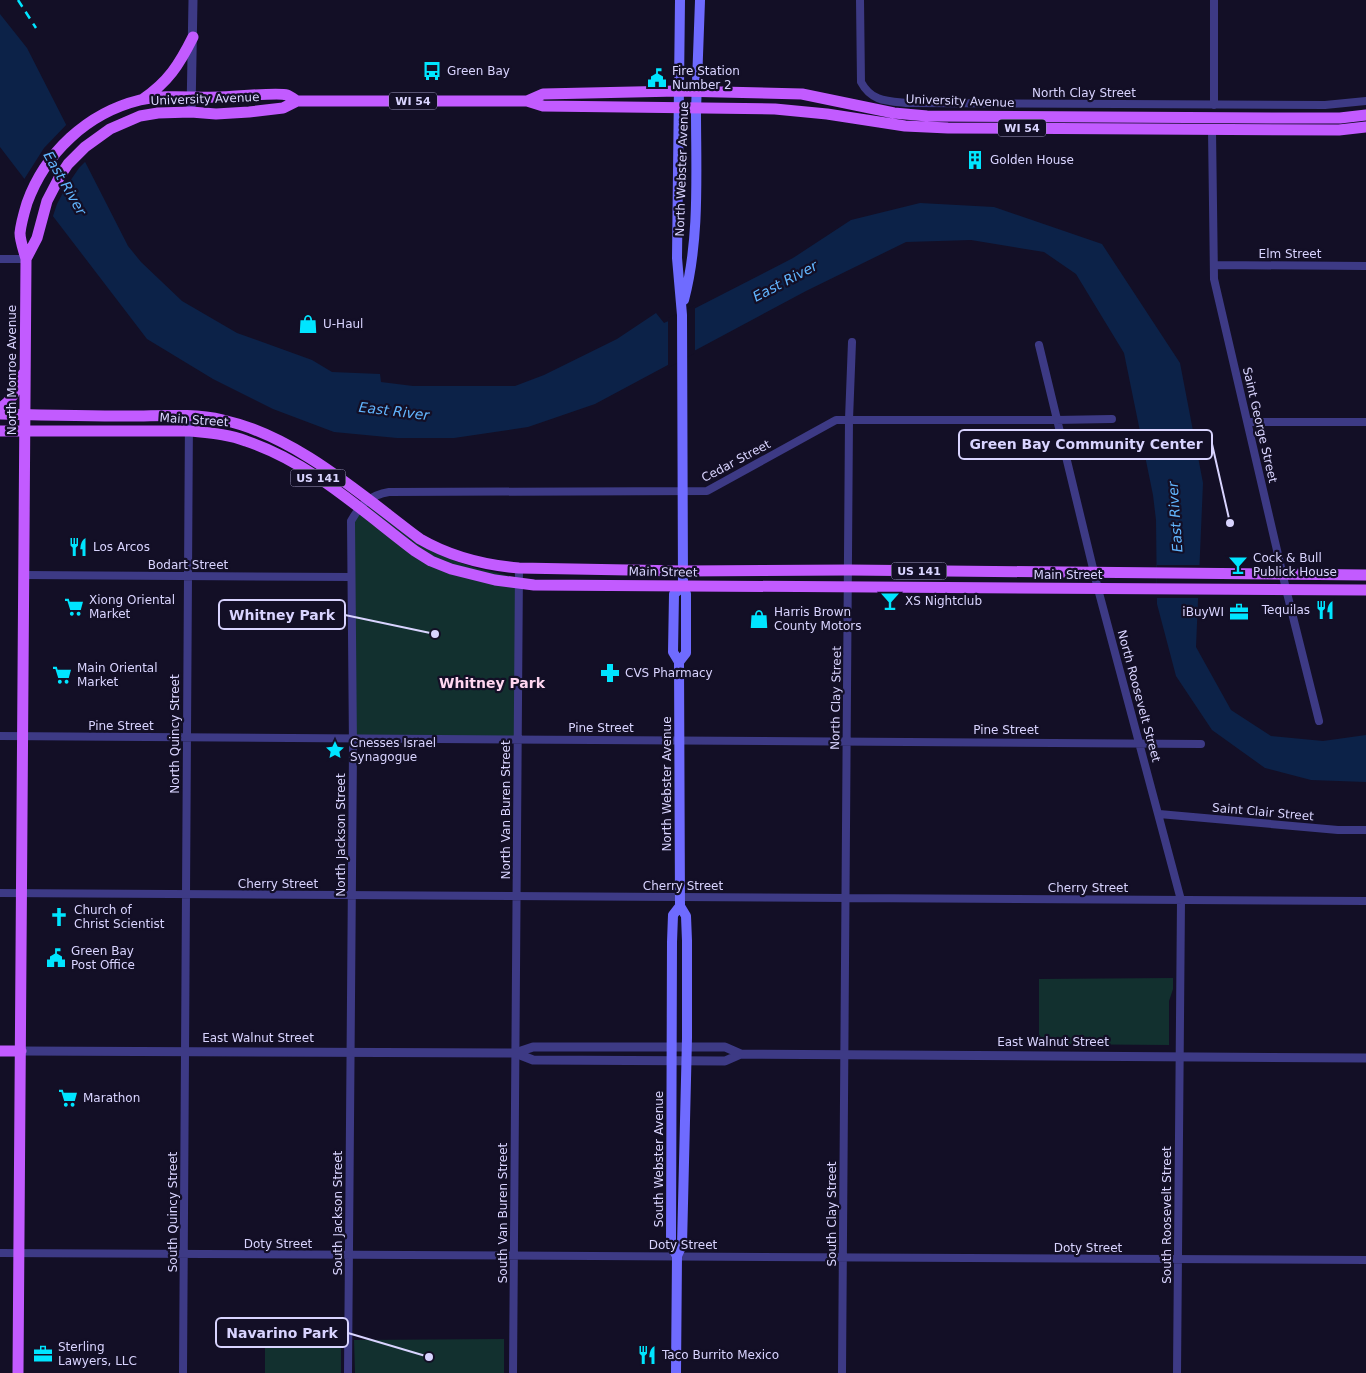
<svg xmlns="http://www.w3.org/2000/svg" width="1366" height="1373" font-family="'DejaVu Sans',sans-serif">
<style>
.green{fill:#12302f}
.water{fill:#0c2248}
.pier{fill:#130f26}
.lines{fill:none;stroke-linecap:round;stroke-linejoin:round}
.minor{stroke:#3d3a85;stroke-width:8}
.tertiary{stroke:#3d3a85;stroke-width:9}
.secondary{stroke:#6f6bff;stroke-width:10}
.primary{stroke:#c25bff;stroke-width:11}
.rail{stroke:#00e5ff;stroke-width:2.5;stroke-dasharray:8 6;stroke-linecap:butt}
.labels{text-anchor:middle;stroke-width:4.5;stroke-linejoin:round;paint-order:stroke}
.shield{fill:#130f26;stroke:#9e99be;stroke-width:1}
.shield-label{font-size:11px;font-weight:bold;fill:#d9d4ff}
.poi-label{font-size:12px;fill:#d9d4ff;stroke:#130f26;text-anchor:start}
.street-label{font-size:12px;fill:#d9d4ff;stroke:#130f26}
.water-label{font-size:14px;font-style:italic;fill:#62b6ff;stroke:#130f26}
.neighbourhood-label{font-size:14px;font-weight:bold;fill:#ffd6f0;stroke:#130f26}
.leader{fill:none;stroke:#d9d4ff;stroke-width:2}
.callout-dot{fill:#d9d4ff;stroke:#130f26;stroke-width:2}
.callout{fill:#130f26;stroke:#d9d4ff;stroke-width:2}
.callout-label{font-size:14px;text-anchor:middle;font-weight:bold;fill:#d9d4ff}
</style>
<rect width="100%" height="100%" fill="#130f26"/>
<path class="green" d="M 366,502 L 455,561 L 476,568 L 519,578 L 518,739 L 353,738 L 351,521 Z
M 1173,978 L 1173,989 L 1169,1001 L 1169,1045 L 1039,1044 L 1039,979 Z
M 265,1339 L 341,1339 L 341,1373 L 265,1373 Z
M 504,1339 L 504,1373 L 355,1373 L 354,1340 Z"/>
<path class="water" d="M 0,14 L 27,48 L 128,246 L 141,262 L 182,301 L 237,333 L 312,360 L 332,372 L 380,374 L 381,382 L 413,386 L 515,386 L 544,375 L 617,339 L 656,313 L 664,323 L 682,315 L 793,258 L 851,220 L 920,203 L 994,207 L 1102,244 L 1180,363 L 1203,483 L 1196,647 L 1231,710 L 1271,736 L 1323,741 L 1366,735 L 1366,782 L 1311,780 L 1265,768 L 1212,730 L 1176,676 L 1157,604 L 1156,520 L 1153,495 L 1124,353 L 1076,274 L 1044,252 L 971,240 L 906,242 L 806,291 L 595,404 L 528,427 L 454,438 L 397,438 L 334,432 L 273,409 L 213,379 L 147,339 L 0,147 Z"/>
<path class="pier" d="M 68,123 L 87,160 L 79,168 L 66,187 L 57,204 L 52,219 L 23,181 L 44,148 Z
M 695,305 L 695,353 L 668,368 L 668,318 Z
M 1157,565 L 1200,565 L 1200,598 L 1157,598 Z"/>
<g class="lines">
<path class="minor" d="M 860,0 L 861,82 C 871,101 886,101 906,103 L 1325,105 L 1366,101
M 1214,0 L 1214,105
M 1212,130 L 1214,279 L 1286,589 L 1319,721
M 0,259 L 26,259
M 1214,265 L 1366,266
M 1039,345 L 1098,589 L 1181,900 L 1177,1373
M 1248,422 L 1366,422
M 24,575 L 351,577
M 0,736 L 1201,744
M 1159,814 L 1338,830 L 1366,830
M 0,893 L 1366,901
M 0,1253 L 1366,1260
M 183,1373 L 189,416
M 348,1373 L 353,748 L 351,521 C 360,505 370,495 389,492 L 707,491 L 836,420 L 1056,420 L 1112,419
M 513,1373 L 519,568
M 842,1373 L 849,419 L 852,342"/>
<path class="tertiary" d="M 191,112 L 193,0
M 21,1051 L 515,1053 L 533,1060 L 725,1061 L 741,1054
M 515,1053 L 533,1047 L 725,1047 L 741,1054 L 1366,1058"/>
<path class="secondary" d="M 684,300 C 700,239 696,173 696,110 C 697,74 699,37 700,0
M 679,662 L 686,653 L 686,594 L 683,586 L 682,315 L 677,258 L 680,0
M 677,1256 L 671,1245 L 672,942 L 673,915 L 680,906
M 676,1373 L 677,1256 L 682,1245 L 687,1038 L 687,941 L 686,916 L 680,906 L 679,662 L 673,652 L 674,594 L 683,586"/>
<path class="primary" d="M 143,99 C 168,82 179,65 193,37
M 527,101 L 543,94 L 678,91 L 802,94 L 894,113 L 927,116 L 1286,118 L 1340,118 L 1366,115
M 26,259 L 37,238 L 47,201 L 60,176 L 68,164 L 85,147 L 110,129 L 140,116 L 158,113 L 191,112 L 216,114 L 249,112 L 283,108 L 297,101
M 0,408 C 13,401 17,387 23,374
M 0,414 C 43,415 86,416 129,416 C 160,416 192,413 223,420 C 296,436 361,495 420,539 C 451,557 483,565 519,568 L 683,571 L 849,570 L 1366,575
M 0,431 L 190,431 C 209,433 228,434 246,441 C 310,462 362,511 415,551 L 431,561 L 451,569 L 495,580 L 534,585 L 1366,590
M 0,1051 L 21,1051
M 18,1373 L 26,259 C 24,251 20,241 20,233 C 21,223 24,213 27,203 C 45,153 87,113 140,100 C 166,94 193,98 219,97 C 232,97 278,92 287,95 C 290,96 294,99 297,101 L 527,101 L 543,106 L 775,109 L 827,114 L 905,126 L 948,128 L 1339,130 L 1366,127"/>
<path class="rail" d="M 18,0 L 36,28"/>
</g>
<defs>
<g id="bus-bare" transform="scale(1.5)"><path d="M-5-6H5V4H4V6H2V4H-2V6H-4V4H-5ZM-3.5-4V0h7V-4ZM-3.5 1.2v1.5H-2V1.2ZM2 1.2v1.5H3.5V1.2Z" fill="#00e5ff" stroke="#130f26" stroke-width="2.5" paint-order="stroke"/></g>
<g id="civic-bare" transform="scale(1.5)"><path d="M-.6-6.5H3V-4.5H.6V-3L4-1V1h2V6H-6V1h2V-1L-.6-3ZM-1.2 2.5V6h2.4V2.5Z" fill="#00e5ff" stroke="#130f26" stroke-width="2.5" paint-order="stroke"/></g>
<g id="building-bare" transform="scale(1.5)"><path d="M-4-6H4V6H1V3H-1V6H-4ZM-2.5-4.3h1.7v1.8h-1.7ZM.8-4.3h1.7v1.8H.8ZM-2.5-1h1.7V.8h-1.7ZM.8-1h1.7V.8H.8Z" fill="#00e5ff" stroke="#130f26" stroke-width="2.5" paint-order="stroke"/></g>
<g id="shop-bare" transform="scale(1.5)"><path d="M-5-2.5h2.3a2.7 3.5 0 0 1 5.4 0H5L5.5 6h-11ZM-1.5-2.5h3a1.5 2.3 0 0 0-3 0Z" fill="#00e5ff" stroke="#130f26" stroke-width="2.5" paint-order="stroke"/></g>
<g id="restaurant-bare" transform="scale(1.5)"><path d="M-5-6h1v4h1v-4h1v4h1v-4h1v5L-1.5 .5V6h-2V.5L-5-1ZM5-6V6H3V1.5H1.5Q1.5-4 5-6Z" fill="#00e5ff" stroke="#130f26" stroke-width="2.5" paint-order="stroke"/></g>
<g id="bar-bare" transform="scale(1.5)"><path d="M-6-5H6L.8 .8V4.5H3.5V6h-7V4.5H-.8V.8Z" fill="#00e5ff" stroke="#130f26" stroke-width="2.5" paint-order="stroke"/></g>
<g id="supermarket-bare" transform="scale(1.5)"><path d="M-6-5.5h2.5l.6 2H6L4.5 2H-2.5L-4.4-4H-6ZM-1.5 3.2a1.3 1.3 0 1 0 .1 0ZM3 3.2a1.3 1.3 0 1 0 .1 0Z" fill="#00e5ff" stroke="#130f26" stroke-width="2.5" paint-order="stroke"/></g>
<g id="office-bare" transform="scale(1.5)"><path d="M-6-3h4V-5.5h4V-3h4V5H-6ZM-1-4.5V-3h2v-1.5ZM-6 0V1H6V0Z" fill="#00e5ff" stroke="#130f26" stroke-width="2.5" paint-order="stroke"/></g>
<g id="pharmacy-bare" transform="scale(1.5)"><path d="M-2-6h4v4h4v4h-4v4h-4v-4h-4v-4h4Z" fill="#00e5ff" stroke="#130f26" stroke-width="2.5" paint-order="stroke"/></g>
<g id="sight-bare" transform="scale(1.5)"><path d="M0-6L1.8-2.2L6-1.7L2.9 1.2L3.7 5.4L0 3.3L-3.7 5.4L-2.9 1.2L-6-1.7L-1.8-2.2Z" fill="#00e5ff" stroke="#130f26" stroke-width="2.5" paint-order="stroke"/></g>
<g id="church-bare" transform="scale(1.5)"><path d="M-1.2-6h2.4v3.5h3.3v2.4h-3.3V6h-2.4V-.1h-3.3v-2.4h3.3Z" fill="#00e5ff" stroke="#130f26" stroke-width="2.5" paint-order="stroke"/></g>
</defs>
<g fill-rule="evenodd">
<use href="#bus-bare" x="432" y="71"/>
<use href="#civic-bare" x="657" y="78"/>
<use href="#building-bare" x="975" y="160"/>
<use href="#shop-bare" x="308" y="324"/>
<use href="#restaurant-bare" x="78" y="547"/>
<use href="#bar-bare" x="1238" y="565"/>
<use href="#bar-bare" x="890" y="601"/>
<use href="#supermarket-bare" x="74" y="607"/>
<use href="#restaurant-bare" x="1325" y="610"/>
<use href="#office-bare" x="1239" y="612"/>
<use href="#shop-bare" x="759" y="619"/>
<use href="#pharmacy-bare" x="610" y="673"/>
<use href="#supermarket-bare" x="62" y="675"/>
<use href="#sight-bare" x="335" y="750"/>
<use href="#church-bare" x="59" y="917"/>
<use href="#civic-bare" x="56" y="958"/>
<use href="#supermarket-bare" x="68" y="1098"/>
<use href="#office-bare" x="43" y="1354"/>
<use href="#restaurant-bare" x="647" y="1355"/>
</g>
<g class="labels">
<g class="shield">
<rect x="389" y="92.5" width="48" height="17" rx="4"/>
<rect x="998" y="119.5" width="48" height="17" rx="4"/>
<rect x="290.5" y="469.5" width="55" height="17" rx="4"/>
<rect x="891.5" y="562.5" width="55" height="17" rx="4"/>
</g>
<g class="shield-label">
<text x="413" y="105">WI 54</text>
<text x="1022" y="132">WI 54</text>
<text x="318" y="482">US 141</text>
<text x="919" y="575">US 141</text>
</g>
<g class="poi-label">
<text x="447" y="75">Green Bay</text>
<text x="672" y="75">Fire Station<tspan x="672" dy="14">Number 2</tspan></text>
<text x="990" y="164">Golden House</text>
<text x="323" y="328">U-Haul</text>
<text x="93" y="551">Los Arcos</text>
<text x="1253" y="562">Cock &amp; Bull<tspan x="1253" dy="14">Publick House</tspan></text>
<text x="89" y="604">Xiong Oriental<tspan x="89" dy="14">Market</tspan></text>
<text x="905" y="605">XS Nightclub</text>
<text x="1310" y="614" text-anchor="end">Tequilas</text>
<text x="774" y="616">Harris Brown<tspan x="774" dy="14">County Motors</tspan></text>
<text x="1224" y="616" text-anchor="end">iBuyWI</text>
<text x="77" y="672">Main Oriental<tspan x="77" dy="14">Market</tspan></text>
<text x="625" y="677">CVS Pharmacy</text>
<text x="350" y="747">Cnesses Israel<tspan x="350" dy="14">Synagogue</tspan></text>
<text x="74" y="914">Church of<tspan x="74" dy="14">Christ Scientist</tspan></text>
<text x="71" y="955">Green Bay<tspan x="71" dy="14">Post Office</tspan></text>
<text x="83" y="1102">Marathon</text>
<text x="58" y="1351">Sterling<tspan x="58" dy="14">Lawyers, LLC</tspan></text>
<text x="662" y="1359">Taco Burrito Mexico</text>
</g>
<g class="street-label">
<text x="1084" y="97">North Clay Street</text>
<text transform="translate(205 99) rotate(-2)" y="4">University Avenue</text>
<text transform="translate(960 101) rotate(2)" y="4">University Avenue</text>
<text transform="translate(682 169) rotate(-88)" y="4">North Webster Avenue</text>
<text x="1290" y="258">Elm Street</text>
<text transform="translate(12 370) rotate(-90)" y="4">North Monroe Avenue</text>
<text transform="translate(194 420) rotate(4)" y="4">Main Street</text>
<text transform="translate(1260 425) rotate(77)" y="4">Saint George Street</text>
<text transform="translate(736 461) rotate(-28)" y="4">Cedar Street</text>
<text x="188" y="569">Bodart Street</text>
<text transform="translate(663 572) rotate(1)" y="4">Main Street</text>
<text x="1068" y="579">Main Street</text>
<text transform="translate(1139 696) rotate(75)" y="4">North Roosevelt Street</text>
<text transform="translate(836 698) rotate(-89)" y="4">North Clay Street</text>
<text x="121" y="730">Pine Street</text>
<text x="601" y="732">Pine Street</text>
<text x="1006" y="734">Pine Street</text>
<text transform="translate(175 734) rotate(-90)" y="4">North Quincy Street</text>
<text transform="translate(667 784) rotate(-90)" y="4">North Webster Avenue</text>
<text transform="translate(506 810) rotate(-90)" y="4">North Van Buren Street</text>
<text transform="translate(1263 812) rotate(5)" y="4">Saint Clair Street</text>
<text transform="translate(341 835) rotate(-90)" y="4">North Jackson Street</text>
<text x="278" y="888">Cherry Street</text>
<text x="683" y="890">Cherry Street</text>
<text x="1088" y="892">Cherry Street</text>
<text x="258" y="1042">East Walnut Street</text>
<text x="1053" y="1046">East Walnut Street</text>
<text transform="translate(659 1159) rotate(-90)" y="4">South Webster Avenue</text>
<text transform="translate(173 1212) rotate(-90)" y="4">South Quincy Street</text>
<text transform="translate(338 1213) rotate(-90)" y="4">South Jackson Street</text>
<text transform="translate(503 1213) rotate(-90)" y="4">South Van Buren Street</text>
<text transform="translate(832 1214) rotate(-90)" y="4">South Clay Street</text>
<text transform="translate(1167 1215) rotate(-90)" y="4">South Roosevelt Street</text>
<text x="278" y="1248">Doty Street</text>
<text x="683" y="1249">Doty Street</text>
<text x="1088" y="1252">Doty Street</text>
</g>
<g class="water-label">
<text transform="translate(65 183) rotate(60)" y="5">East River</text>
<text transform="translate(785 281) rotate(-28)" y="5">East River</text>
<text transform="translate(394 411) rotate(7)" y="5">East River</text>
<text transform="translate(1175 517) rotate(-94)" y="5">East River</text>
</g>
<g class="neighbourhood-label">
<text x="492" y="688">Whitney Park</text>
</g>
</g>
<path class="leader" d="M1230 523L1212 444M435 634L345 615M429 1357L348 1333"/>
<g class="callout-dot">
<circle cx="1230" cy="523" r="5"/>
<circle cx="435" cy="634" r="5"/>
<circle cx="429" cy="1357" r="5"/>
</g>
<g class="callout">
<rect x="959" y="430" width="253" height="29" rx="5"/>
<rect x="219" y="600" width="126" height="29" rx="5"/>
<rect x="216" y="1318" width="132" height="29" rx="5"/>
</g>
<g class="callout-label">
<text x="1086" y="449">Green Bay Community Center</text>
<text x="282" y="620">Whitney Park</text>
<text x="282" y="1338">Navarino Park</text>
</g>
</svg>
